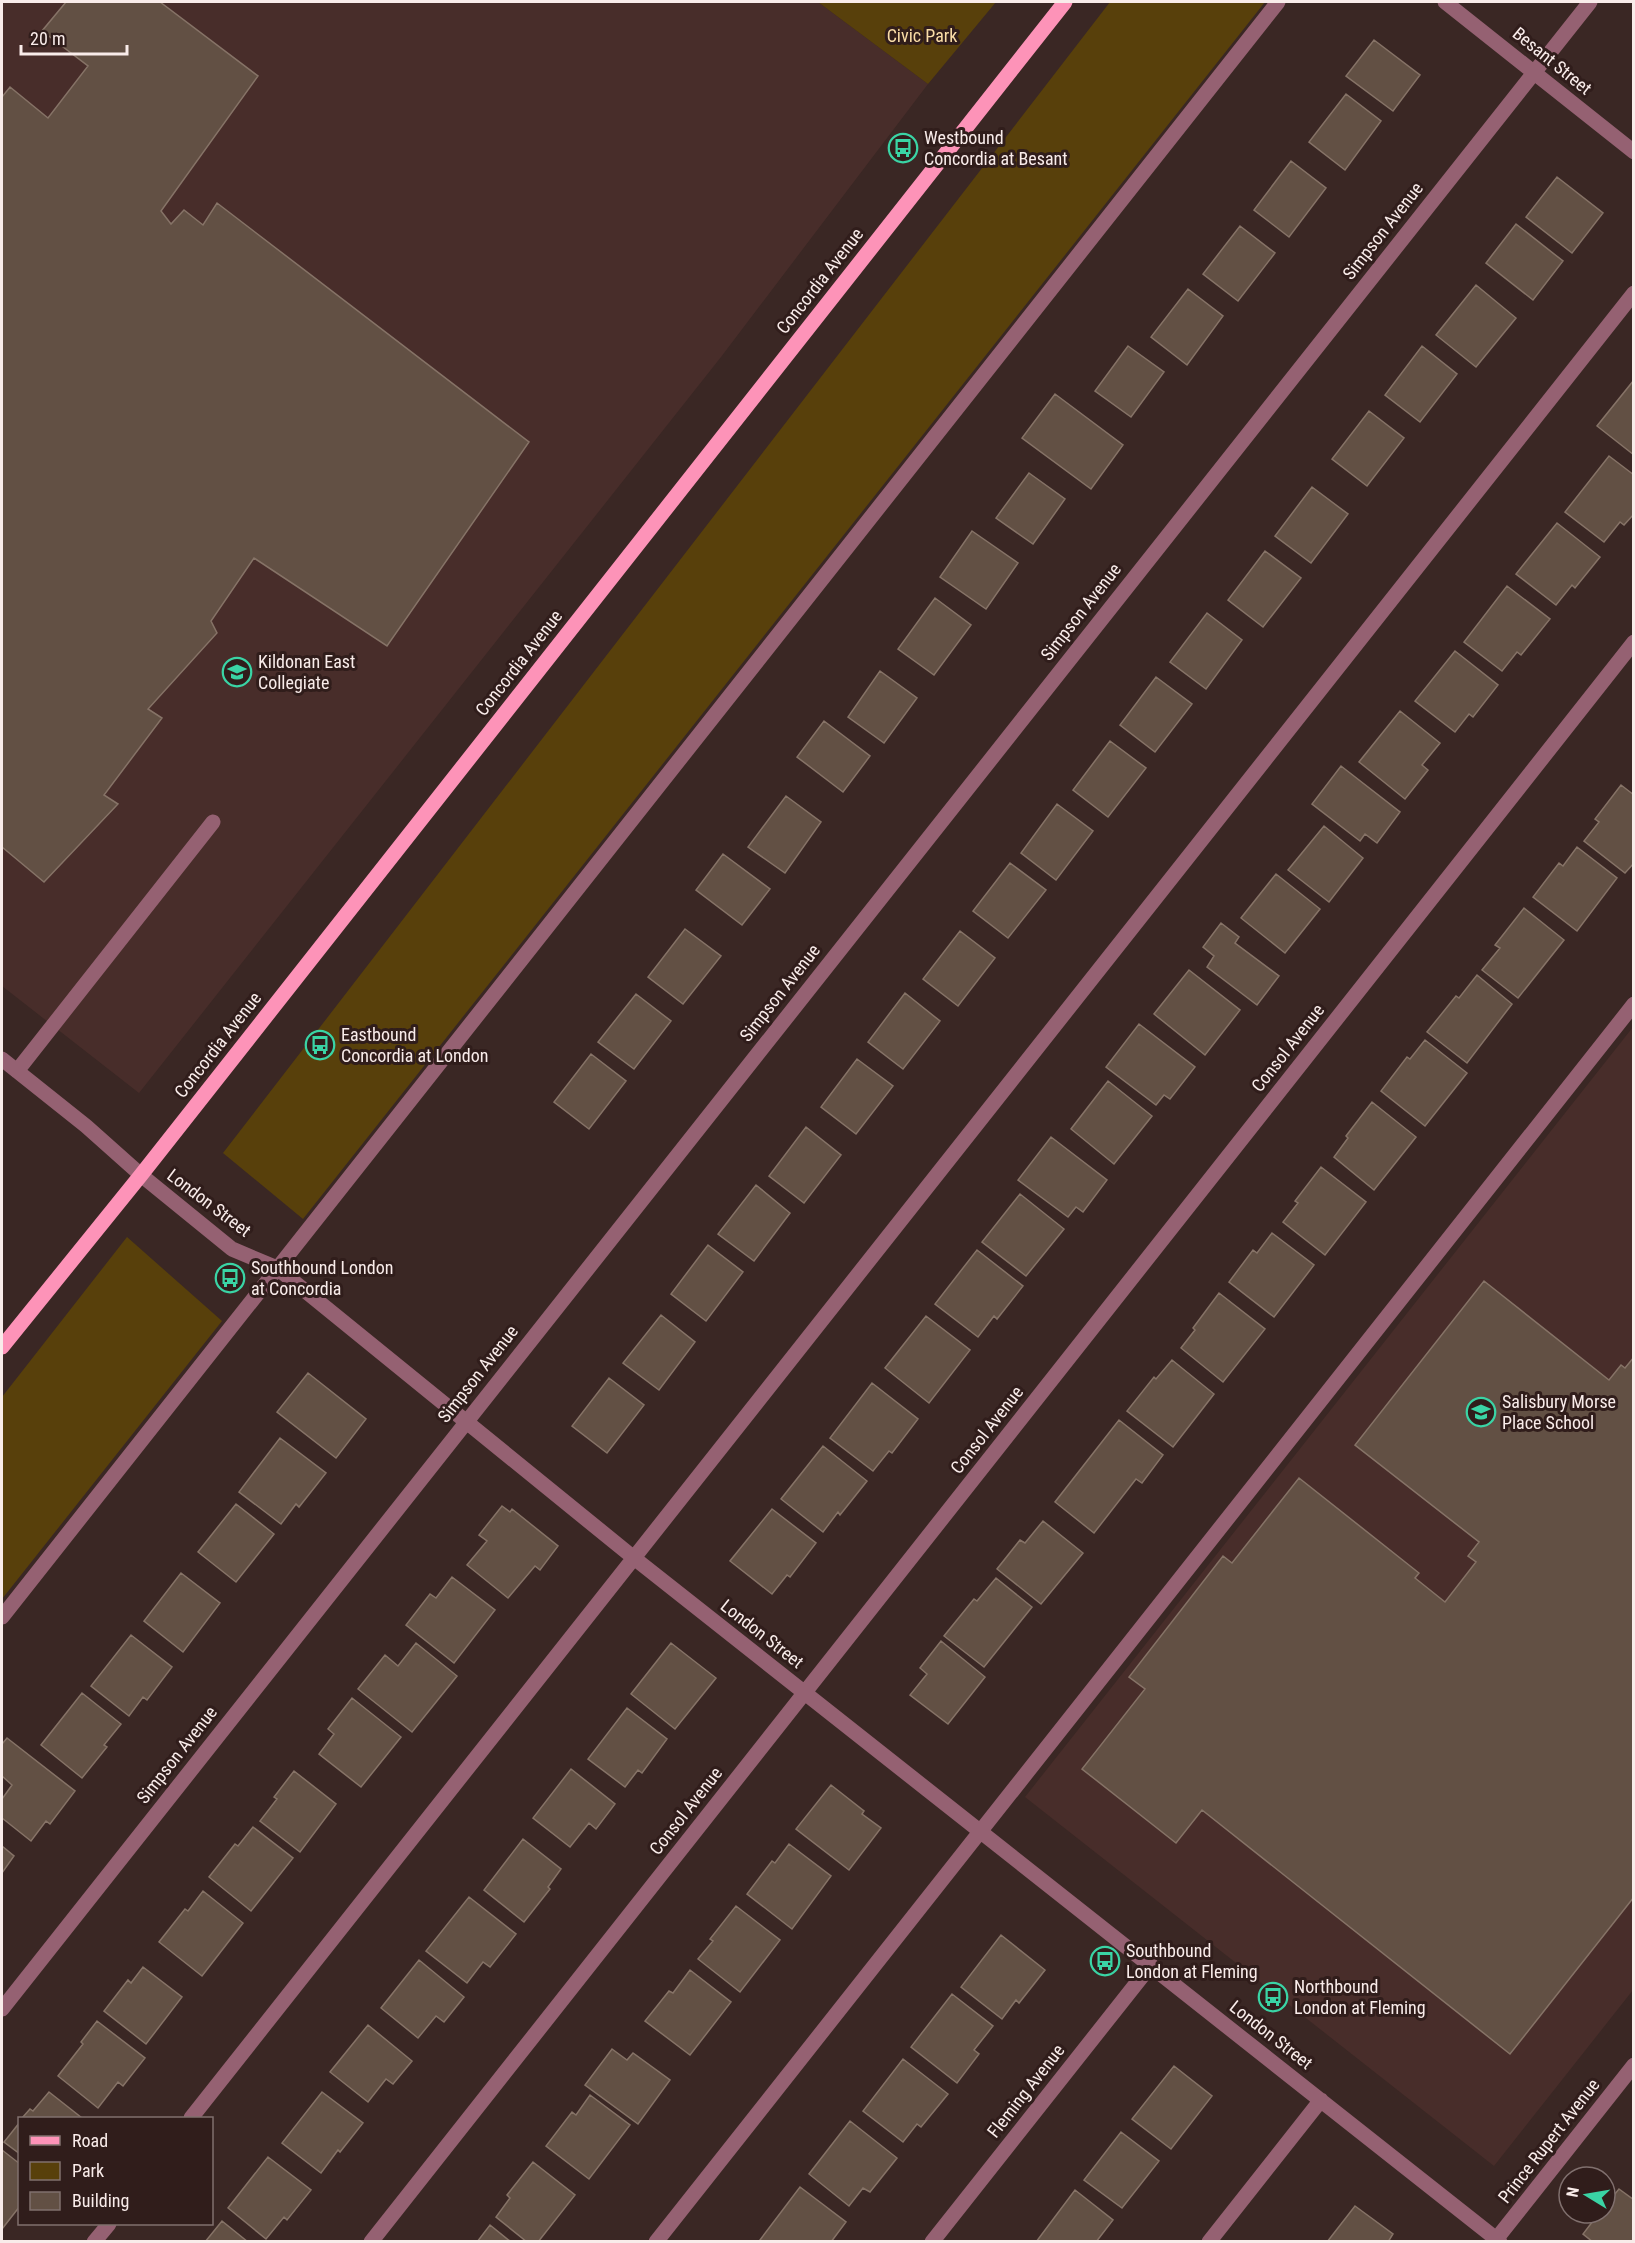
<svg xmlns="http://www.w3.org/2000/svg" width="1635" height="2243" font-family="'Roboto Condensed',sans-serif">
<style>
.built{fill:#482d2a}
.green{fill:#58400b}
.building{fill:#625044;stroke:#867367;stroke-width:1.5}
.lines{fill:none;stroke-linecap:round;stroke-linejoin:round}
.minor{stroke:#956172;stroke-width:15}
.major{stroke:#fd93b8;stroke-width:15}
.labels{text-anchor:middle;stroke-width:6;stroke-linejoin:round;paint-order:stroke}
.park-label{font-size:18px;fill:#fadda7;stroke:#301d1b}
.street-label{font-size:18px;fill:#f9ecea;stroke:#301d1b}
.poi-label{font-size:18px;fill:#f9ecea;stroke:#301d1b;text-anchor:start}
</style>
<rect width="100%" height="100%" fill="#3a2724"/>
<path class="built" d="M 2,2 L 818,2 L 928,84 L 721,357 L 139,1093 L 2,986 Z
M 1633,1027 L 1633,1990 L 1494,2166 L 1025,1797 Z"/>
<path class="green" d="M 818,2 L 996,2 L 928,84 Z
M 1110,2 L 1265,2 L 303,1219 L 223,1153 Z
M 127,1237 L 222,1321 L 2,1599 L 2,1397 Z"/>
<path class="building" d="M 66,2 L 160,2 L 258,76 L 161,211 L 171,224 L 184,210 L 203,225 L 217,203 L 529,442 L 387,646 L 254,558 L 211,621 L 217,633 L 148,709 L 162,718 L 104,795 L 118,804 L 44,882 L 2,847 L 2,97 L 10,87 L 48,118 L 88,66 L 42,31 Z
M 1374,40 L 1420,75 L 1393,111 L 1346,76 Z
M 1346,94 L 1381,121 L 1345,170 L 1309,142 Z
M 1291,161 L 1326,188 L 1289,237 L 1254,210 Z
M 1557,177 L 1603,213 L 1572,253 L 1526,217 Z
M 1516,224 L 1563,261 L 1533,300 L 1486,263 Z
M 1240,226 L 1275,253 L 1238,301 L 1203,274 Z
M 1476,285 L 1516,318 L 1476,367 L 1436,335 Z
M 1188,289 L 1223,316 L 1187,365 L 1151,337 Z
M 1128,346 L 1164,372 L 1131,417 L 1095,391 Z
M 1422,346 L 1457,374 L 1420,422 L 1385,395 Z
M 1634,380 L 1634,455 L 1597,426 Z
M 1055,394 L 1123,445 L 1091,489 L 1022,438 Z
M 1369,411 L 1404,438 L 1367,486 L 1332,459 Z
M 1609,456 L 1634,475 L 1634,514 L 1624,525 L 1620,522 L 1604,542 L 1565,512 Z
M 1029,473 L 1065,499 L 1033,544 L 996,518 Z
M 1312,487 L 1348,514 L 1311,563 L 1275,536 Z
M 1557,523 L 1600,557 L 1575,588 L 1572,585 L 1556,605 L 1516,574 Z
M 972,531 L 1018,563 L 986,609 L 940,577 Z
M 1265,551 L 1301,578 L 1263,627 L 1228,600 Z
M 1507,586 L 1550,619 L 1521,655 L 1517,652 L 1502,671 L 1464,642 Z
M 935,598 L 971,625 L 934,675 L 898,649 Z
M 1207,613 L 1242,640 L 1206,689 L 1170,662 Z
M 1455,651 L 1498,685 L 1473,717 L 1469,714 L 1455,732 L 1415,701 Z
M 880,671 L 917,698 L 884,743 L 848,717 Z
M 1156,677 L 1192,704 L 1155,752 L 1120,725 Z
M 1400,711 L 1440,743 L 1422,765 L 1428,770 L 1405,799 L 1359,762 Z
M 824,721 L 870,756 L 843,792 L 797,757 Z
M 1110,741 L 1146,768 L 1108,817 L 1073,790 Z
M 1341,766 L 1400,812 L 1377,843 L 1365,834 L 1360,841 L 1312,804 Z
M 1621,785 L 1634,795 L 1634,863 L 1625,873 L 1584,841 L 1599,822 L 1595,819 Z
M 786,796 L 821,822 L 785,873 L 748,847 Z
M 1057,804 L 1093,831 L 1056,880 L 1021,853 Z
M 1324,826 L 1363,858 L 1329,902 L 1288,870 Z
M 1577,847 L 1617,878 L 1577,931 L 1533,897 L 1559,863 L 1563,866 Z
M 723,854 L 770,889 L 742,925 L 696,890 Z
M 1010,863 L 1046,890 L 1008,938 L 973,911 Z
M 1276,874 L 1320,909 L 1285,953 L 1241,918 Z
M 1524,908 L 1564,940 L 1518,998 L 1482,970 L 1500,948 L 1495,945 Z
M 1221,923 L 1239,937 L 1235,943 L 1279,976 L 1257,1005 L 1207,967 L 1214,956 L 1203,947 Z
M 685,929 L 721,956 L 683,1004 L 648,977 Z
M 960,931 L 995,958 L 958,1006 L 923,979 Z
M 1189,970 L 1240,1010 L 1205,1055 L 1154,1014 Z
M 1477,975 L 1512,1004 L 1467,1063 L 1427,1032 L 1456,996 L 1459,998 Z
M 905,993 L 940,1021 L 903,1069 L 868,1042 Z
M 636,994 L 671,1021 L 634,1069 L 598,1042 Z
M 1139,1024 L 1195,1067 L 1170,1099 L 1164,1095 L 1156,1105 L 1106,1067 Z
M 1425,1040 L 1467,1073 L 1425,1126 L 1381,1091 L 1407,1057 L 1410,1059 Z
M 591,1054 L 626,1081 L 589,1129 L 554,1102 Z
M 857,1059 L 893,1086 L 856,1134 L 821,1107 Z
M 1108,1081 L 1152,1116 L 1114,1164 L 1071,1129 Z
M 1372,1102 L 1416,1137 L 1374,1190 L 1334,1157 L 1348,1138 L 1346,1136 Z
M 806,1127 L 841,1155 L 804,1203 L 769,1176 Z
M 1051,1137 L 1107,1180 L 1083,1212 L 1076,1207 L 1068,1217 L 1018,1180 Z
M 1321,1167 L 1366,1202 L 1325,1255 L 1283,1222 L 1298,1203 L 1295,1201 Z
M 756,1185 L 790,1213 L 754,1261 L 718,1234 Z
M 1020,1194 L 1064,1229 L 1026,1276 L 982,1242 Z
M 1272,1233 L 1314,1265 L 1274,1317 L 1229,1282 L 1253,1250 L 1257,1253 Z
M 708,1245 L 743,1272 L 706,1321 L 671,1294 Z
M 977,1250 L 1023,1286 L 997,1319 L 994,1316 L 978,1337 L 935,1304 Z
M 1484,1281 L 1609,1380 L 1621,1365 L 1625,1368 L 1634,1357 L 1634,1897 L 1510,2054 L 1202,1810 L 1176,1843 L 1082,1769 L 1145,1689 L 1129,1677 L 1223,1556 L 1232,1563 L 1299,1478 L 1419,1573 L 1415,1578 L 1445,1602 L 1476,1562 L 1468,1556 L 1479,1542 L 1355,1445 Z
M 1219,1293 L 1265,1329 L 1223,1382 L 1181,1348 L 1195,1330 L 1193,1328 Z
M 661,1315 L 695,1342 L 659,1390 L 623,1363 Z
M 926,1316 L 970,1350 L 929,1403 L 885,1368 Z
M 1172,1360 L 1214,1394 L 1173,1447 L 1127,1411 L 1154,1377 L 1156,1379 Z
M 308,1373 L 366,1419 L 336,1458 L 277,1412 Z
M 609,1378 L 644,1405 L 607,1453 L 572,1426 Z
M 872,1383 L 918,1419 L 892,1453 L 889,1451 L 873,1471 L 830,1438 Z
M 1119,1420 L 1163,1455 L 1142,1483 L 1136,1479 L 1094,1533 L 1055,1502 Z
M 280,1438 L 326,1473 L 299,1507 L 296,1504 L 281,1524 L 239,1492 Z
M 823,1446 L 867,1481 L 840,1515 L 838,1512 L 823,1532 L 781,1499 Z
M 236,1504 L 274,1534 L 236,1582 L 198,1552 Z
M 502,1506 L 510,1512 L 512,1509 L 558,1546 L 540,1570 L 535,1566 L 508,1598 L 467,1565 L 487,1541 L 479,1535 Z
M 772,1509 L 816,1543 L 790,1577 L 787,1575 L 772,1594 L 730,1561 Z
M 1043,1521 L 1083,1553 L 1041,1604 L 997,1569 L 1020,1540 L 1025,1543 Z
M 181,1573 L 220,1603 L 183,1652 L 144,1621 Z
M 452,1577 L 495,1610 L 454,1663 L 406,1625 L 430,1594 L 436,1598 Z
M 996,1578 L 1032,1607 L 984,1667 L 944,1636 L 974,1599 L 977,1601 Z
M 131,1635 L 172,1667 L 147,1700 L 143,1697 L 129,1716 L 91,1686 Z
M 941,1641 L 985,1677 L 948,1724 L 910,1695 L 927,1674 L 920,1668 Z
M 416,1643 L 457,1676 L 412,1732 L 358,1689 L 385,1655 L 398,1666 Z
M 671,1643 L 716,1678 L 675,1729 L 631,1694 Z
M 82,1693 L 121,1724 L 104,1745 L 107,1747 L 82,1778 L 41,1745 Z
M 352,1698 L 401,1737 L 361,1787 L 319,1754 L 334,1734 L 328,1729 Z
M 627,1708 L 667,1739 L 642,1773 L 638,1770 L 625,1787 L 588,1759 Z
M 7,1738 L 75,1791 L 50,1824 L 46,1821 L 31,1841 L 2,1818 L 2,1799 L 12,1785 L 2,1776 L 2,1744 Z
M 571,1769 L 615,1804 L 596,1829 L 589,1823 L 570,1847 L 533,1818 Z
M 294,1771 L 336,1804 L 300,1852 L 260,1821 L 277,1799 L 274,1797 Z
M 831,1785 L 864,1811 L 862,1814 L 881,1828 L 849,1870 L 796,1829 Z
M 253,1827 L 293,1858 L 251,1911 L 209,1877 L 235,1844 L 238,1846 Z
M 523,1839 L 561,1869 L 548,1887 L 550,1889 L 524,1922 L 484,1890 Z
M 789,1844 L 831,1876 L 792,1929 L 747,1894 L 772,1861 L 775,1863 Z
M 2,1846 L 14,1856 L 2,1873 Z
M 203,1891 L 243,1923 L 202,1976 L 159,1942 L 185,1909 L 188,1911 Z
M 469,1897 L 516,1934 L 490,1967 L 483,1962 L 467,1983 L 426,1951 Z
M 736,1906 L 780,1940 L 740,1992 L 698,1959 L 713,1941 L 710,1939 Z
M 1001,1935 L 1045,1970 L 1019,2003 L 1016,2000 L 1002,2019 L 961,1987 Z
M 419,1960 L 464,1997 L 444,2022 L 436,2016 L 418,2038 L 381,2008 Z
M 143,1967 L 182,1997 L 146,2044 L 104,2011 L 128,1980 L 131,1983 Z
M 690,1970 L 731,2002 L 690,2055 L 645,2021 L 669,1991 L 673,1993 Z
M 952,1994 L 993,2026 L 974,2050 L 979,2054 L 957,2083 L 911,2047 Z
M 97,2021 L 145,2058 L 123,2086 L 118,2082 L 98,2108 L 58,2076 L 83,2044 L 81,2042 Z
M 368,2025 L 412,2061 L 393,2084 L 386,2079 L 368,2102 L 330,2072 Z
M 612,2049 L 627,2060 L 633,2053 L 670,2080 L 638,2124 L 585,2085 Z
M 903,2059 L 948,2094 L 921,2127 L 917,2124 L 903,2142 L 863,2111 Z
M 1174,2066 L 1212,2096 L 1171,2149 L 1132,2119 Z
M 49,2092 L 82,2118 L 22,2118 L 30,2109 L 33,2111 Z
M 322,2092 L 363,2123 L 340,2152 L 338,2150 L 321,2173 L 282,2143 Z
M 590,2095 L 630,2125 L 589,2179 L 546,2146 L 572,2112 L 576,2115 Z
M 850,2121 L 897,2158 L 870,2192 L 863,2188 L 849,2206 L 809,2174 Z
M 20,2122 L 20,2154 L 4,2142 Z
M 1121,2132 L 1159,2161 L 1122,2208 L 1084,2180 Z
M 2,2150 L 20,2164 L 20,2206 L 2,2229 Z
M 268,2157 L 311,2190 L 287,2220 L 284,2217 L 266,2239 L 228,2208 Z
M 533,2162 L 575,2195 L 538,2242 L 527,2242 L 496,2217 L 510,2198 L 507,2195 Z
M 800,2187 L 846,2222 L 831,2242 L 762,2242 L 760,2240 Z
M 1619,2189 L 1634,2200 L 1634,2242 L 1593,2242 L 1583,2234 L 1599,2213 L 1605,2213 L 1605,2206 Z
M 1075,2190 L 1113,2220 L 1096,2242 L 1036,2242 Z
M 1355,2206 L 1393,2234 L 1388,2242 L 1327,2242 Z
M 222,2221 L 248,2242 L 205,2242 Z
M 490,2225 L 511,2242 L 477,2242 Z"/>
<g class="lines">
<path class="minor" d="M 1445,2 L 1634,152
M 2,1059 L 86,1126 L 141,1175 L 232,1249 L 277,1268 L 634,1558 L 1500,2242
M 17,1071 L 213,822
M 2,1617 L 1278,2
M 2,2009 L 1590,2
M 191,2118 L 1634,293
M 94,2242 L 109,2224
M 371,2242 L 1634,642
M 656,2242 L 1634,1004
M 932,2242 L 1151,1965
M 1209,2242 L 1321,2100
M 1494,2242 L 1634,2065"/>
<path class="major" d="M 2,1347 L 141,1175 L 1065,2"/>
</g>
<defs>
<g id="bus-ring" transform="scale(1.5)"><circle r="9.5" fill="#301d1b" stroke="#3ad4a5" stroke-width="1.5"/><path d="M-5-6H5V4H4V6H2V4H-2V6H-4V4H-5ZM-3.5-4V0h7V-4ZM-3.5 1.2v1.5H-2V1.2ZM2 1.2v1.5H3.5V1.2Z" fill="#3ad4a5"/></g>
<g id="school-ring" transform="scale(1.5)"><circle r="9.5" fill="#301d1b" stroke="#3ad4a5" stroke-width="1.5"/><path d="M0-5L7-2L0 1L-7-2ZM-4 1L0 2.5L4 1V4Q0 6-4 4Z" fill="#3ad4a5"/></g>
</defs>
<g fill-rule="evenodd">
<use href="#bus-ring" x="903" y="148"/>
<use href="#school-ring" x="237" y="672"/>
<use href="#bus-ring" x="320" y="1045"/>
<use href="#bus-ring" x="230" y="1278"/>
<use href="#school-ring" x="1481" y="1412"/>
<use href="#bus-ring" x="1105" y="1961"/>
<use href="#bus-ring" x="1273" y="1997"/>
</g>
<g class="labels">
<g class="park-label">
<text x="922" y="42">Civic Park</text>
</g>
<g class="street-label">
<text transform="translate(1552 61) rotate(39)" y="6">Besant Street</text>
<text transform="translate(1383 231) rotate(-52)" y="6">Simpson Avenue</text>
<text transform="translate(820 281) rotate(-52)" y="6">Concordia Avenue</text>
<text transform="translate(1081 612) rotate(-52)" y="6">Simpson Avenue</text>
<text transform="translate(519 663) rotate(-52)" y="6">Concordia Avenue</text>
<text transform="translate(780 993) rotate(-52)" y="6">Simpson Avenue</text>
<text transform="translate(218 1045) rotate(-52)" y="6">Concordia Avenue</text>
<text transform="translate(1288 1048) rotate(-52)" y="6">Consol Avenue</text>
<text transform="translate(209 1203) rotate(37)" y="6">London Street</text>
<text transform="translate(478 1374) rotate(-52)" y="6">Simpson Avenue</text>
<text transform="translate(987 1430) rotate(-52)" y="6">Consol Avenue</text>
<text transform="translate(762 1634) rotate(38)" y="6">London Street</text>
<text transform="translate(177 1755) rotate(-52)" y="6">Simpson Avenue</text>
<text transform="translate(686 1811) rotate(-52)" y="6">Consol Avenue</text>
<text transform="translate(1271 2035) rotate(38)" y="6">London Street</text>
<text transform="translate(1026 2091) rotate(-52)" y="6">Fleming Avenue</text>
<text transform="translate(1549 2141) rotate(-52)" y="6">Prince Rupert Avenue</text>
</g>
<g class="poi-label">
<text x="924" y="144">Westbound<tspan x="924" dy="21">Concordia at Besant</tspan></text>
<text x="258" y="668">Kildonan East<tspan x="258" dy="21">Collegiate</tspan></text>
<text x="341" y="1041">Eastbound<tspan x="341" dy="21">Concordia at London</tspan></text>
<text x="251" y="1274">Southbound London<tspan x="251" dy="21">at Concordia</tspan></text>
<text x="1502" y="1408">Salisbury Morse<tspan x="1502" dy="21">Place School</tspan></text>
<text x="1126" y="1957">Southbound<tspan x="1126" dy="21">London at Fleming</tspan></text>
<text x="1294" y="1993">Northbound<tspan x="1294" dy="21">London at Fleming</tspan></text>
</g>
</g>
<rect width="1635" height="2243" fill="none" stroke="#f9ecea" stroke-width="6"/>
<rect x="18" y="2117" width="195" height="108" fill="#301d1b" stroke="#80706e" stroke-width="1.5"/>
<rect x="30" y="2136" width="30" height="9" fill="#fd93b8" stroke="#80706e" stroke-width="1.5"/>
<text x="72" y="2147" font-size="18" fill="#f9ecea">Road</text>
<rect x="30" y="2162" width="30" height="18" fill="#58400b" stroke="#80706e" stroke-width="1.5"/>
<text x="72" y="2177" font-size="18" fill="#f9ecea">Park</text>
<rect x="30" y="2192" width="30" height="18" fill="#625044" stroke="#80706e" stroke-width="1.5"/>
<text x="72" y="2207" font-size="18" fill="#f9ecea">Building</text>
<g transform="translate(1587 2195) rotate(281)"><circle r="28" fill="#301d1b" stroke="#80706e" stroke-width="1.5"/>
<path d="M0-4.5L10 22L0 15L-10 22Z" fill="#3ad4a5"/>
<text y="-9" font-size="16" font-weight="bold" text-anchor="middle" fill="#f9ecea">N</text>
</g>
<path d="M21 45v9h106v-9" fill="none" stroke="#f9ecea" stroke-width="3"/>
<text x="30" y="45" font-size="18" fill="#f9ecea" stroke="#301d1b" stroke-width="4.5" paint-order="stroke">20 m</text>
</svg>
